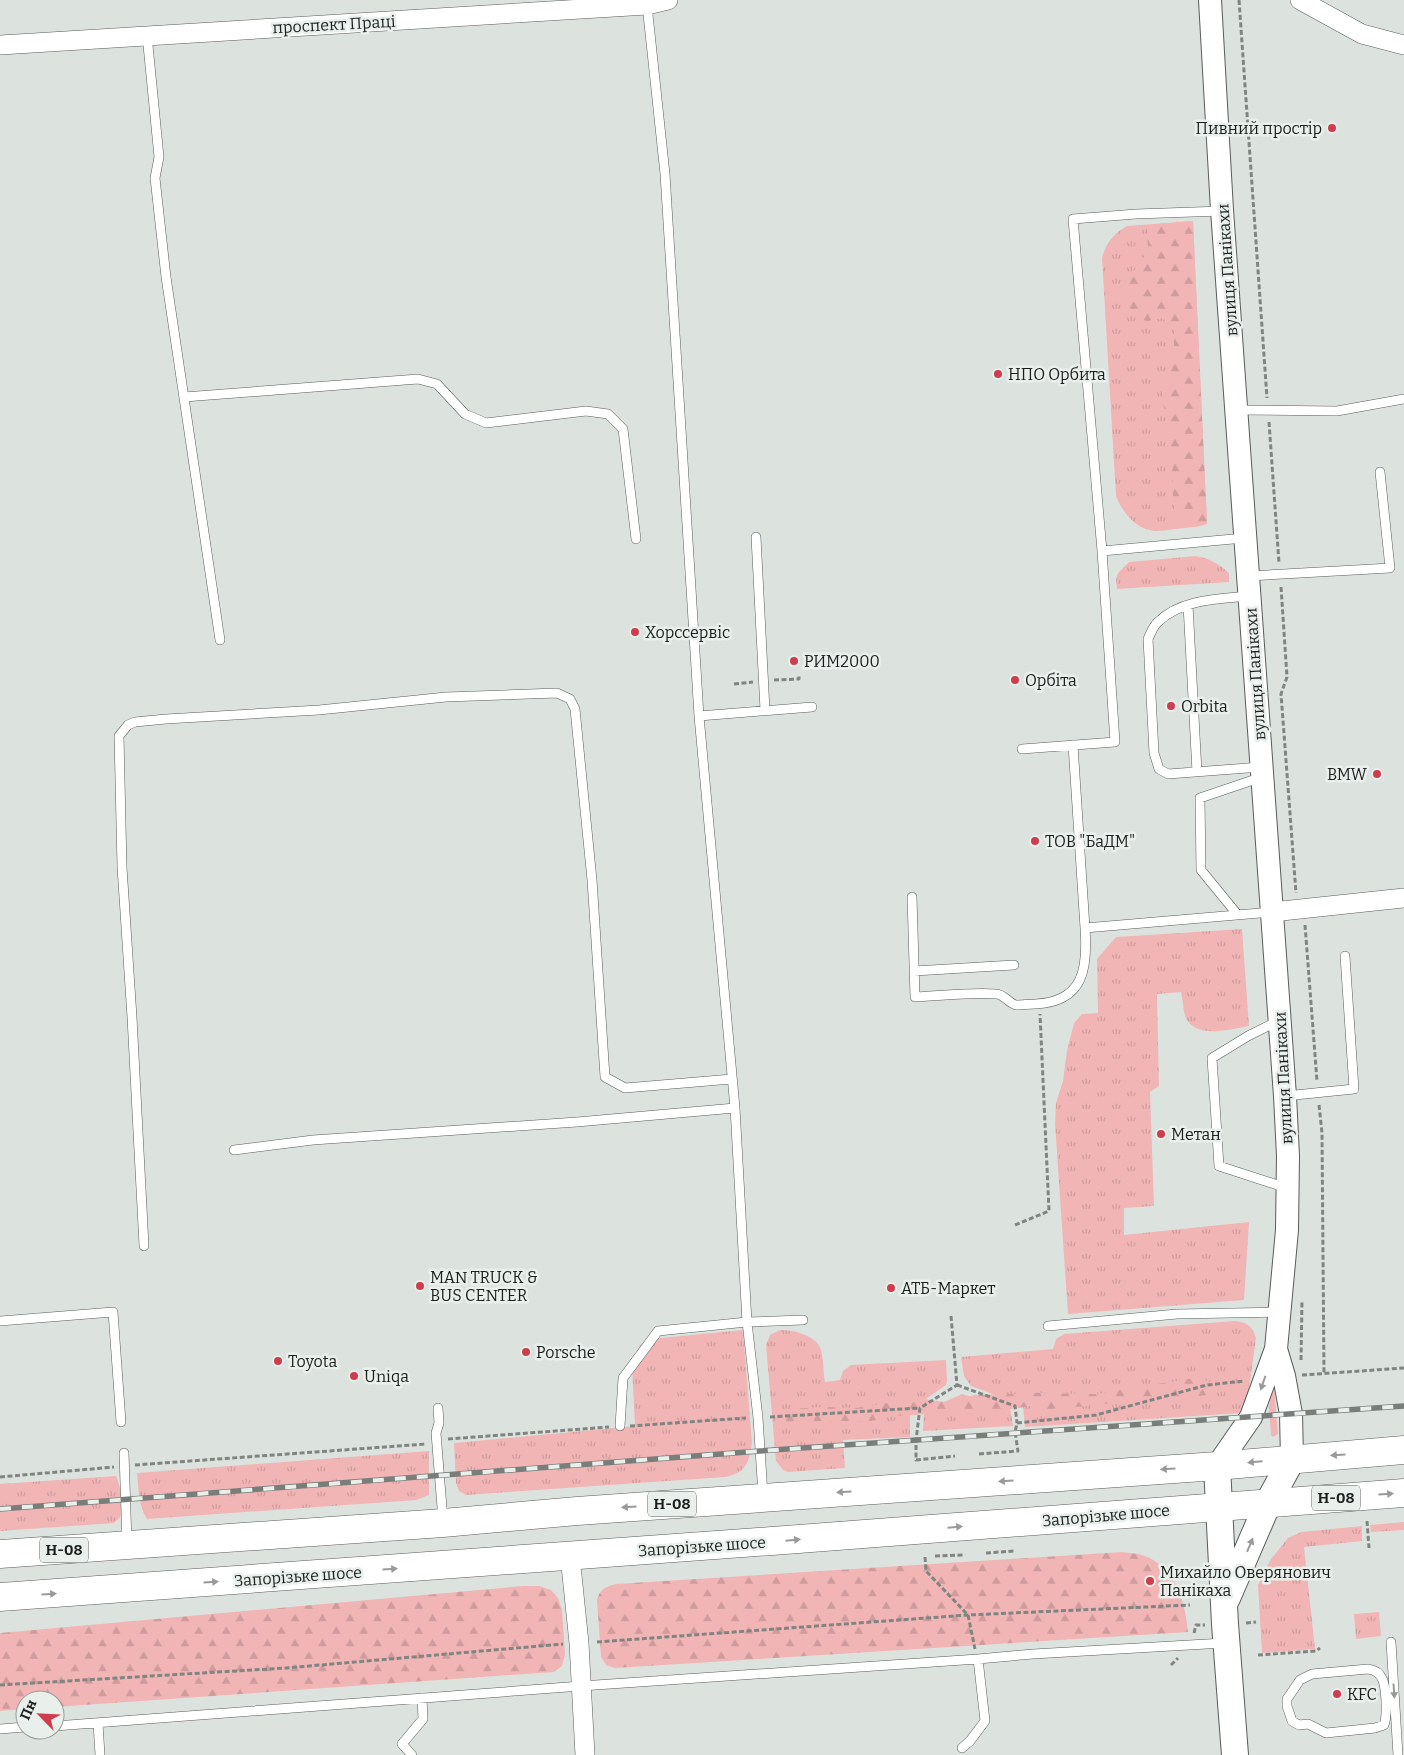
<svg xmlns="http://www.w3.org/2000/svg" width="1404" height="1755" font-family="Bitter,serif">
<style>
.grass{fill:url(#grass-tufts)}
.forest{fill:url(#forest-firs)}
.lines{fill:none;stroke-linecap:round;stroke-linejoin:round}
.service-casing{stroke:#575d59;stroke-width:10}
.minor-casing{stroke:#575d59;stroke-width:20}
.tertiary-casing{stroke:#575d59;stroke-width:24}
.secondary-casing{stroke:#575d59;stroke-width:28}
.primary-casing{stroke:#575d59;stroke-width:29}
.path{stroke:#808582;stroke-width:3;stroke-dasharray:5 2.5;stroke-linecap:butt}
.service{stroke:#fff;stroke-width:9}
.minor{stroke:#fff;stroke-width:19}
.tertiary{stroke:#fff;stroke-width:22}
.secondary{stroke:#fff;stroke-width:26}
.primary{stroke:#fff;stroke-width:28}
.rail-casing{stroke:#797e7b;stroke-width:5.5}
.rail{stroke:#e9f0ec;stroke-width:4;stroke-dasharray:11;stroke-linecap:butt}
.oneway{fill:#999a9a}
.poi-dot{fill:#cd3d4e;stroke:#e9f0ec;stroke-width:2}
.labels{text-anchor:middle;stroke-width:5;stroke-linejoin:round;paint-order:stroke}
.shield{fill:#e9f0ec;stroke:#5a5e5c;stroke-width:1}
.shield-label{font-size:15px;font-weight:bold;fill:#1d1f1e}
.street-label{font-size:16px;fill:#1d1f1e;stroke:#e9f0ec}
.poi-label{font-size:16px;fill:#1d1f1e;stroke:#e9f0ec;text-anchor:start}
</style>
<defs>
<pattern id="grass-tufts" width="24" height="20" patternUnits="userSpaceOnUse" patternTransform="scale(1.25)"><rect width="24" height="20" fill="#f2b5b6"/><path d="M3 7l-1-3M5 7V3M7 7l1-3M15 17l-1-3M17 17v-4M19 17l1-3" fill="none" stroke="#cf9b9c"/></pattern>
<pattern id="forest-firs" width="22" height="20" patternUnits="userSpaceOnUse" patternTransform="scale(1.25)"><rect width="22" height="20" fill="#f2b5b6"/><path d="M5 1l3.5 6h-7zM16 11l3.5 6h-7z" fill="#cf9b9c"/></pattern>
</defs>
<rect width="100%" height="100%" fill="#dce3df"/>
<path class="grass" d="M 1193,221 L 1207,524 C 1196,527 1186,528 1175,529 C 1169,530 1162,531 1155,531 C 1135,529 1123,513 1116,496 L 1102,258 C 1106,243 1113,234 1127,226 Z
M 1196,556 C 1209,558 1219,564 1229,573 L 1229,582 L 1117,589 L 1116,579 L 1118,573 L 1129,562 Z
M 1242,929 L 1249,1026 C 1231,1029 1194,1040 1185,1016 C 1183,1009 1183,1000 1181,992 L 1157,994 L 1159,1086 L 1150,1092 L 1154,1206 L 1124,1208 L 1124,1235 L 1249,1222 L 1244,1300 L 1068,1314 L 1055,1124 L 1056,1103 L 1063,1081 L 1067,1051 L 1074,1023 L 1082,1014 L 1098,1013 L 1097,959 L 1116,937 Z
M 1235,1321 C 1247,1322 1253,1327 1256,1338 L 1248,1396 L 1241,1413 L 1025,1427 L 1023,1405 L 971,1386 L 964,1376 L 961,1357 L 1053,1349 L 1056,1339 L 1064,1334 Z
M 743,1330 L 752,1443 C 749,1463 746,1473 725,1477 L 466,1495 L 459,1491 L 456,1483 L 454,1443 L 635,1426 L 632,1365 L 640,1345 L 650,1339 Z
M 780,1330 C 793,1330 817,1335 821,1350 C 824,1360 823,1371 825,1382 L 840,1380 L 843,1371 L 851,1365 L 946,1360 L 947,1381 L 946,1385 L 910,1410 L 910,1437 L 843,1440 L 845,1468 L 788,1472 L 783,1470 L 776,1461 L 766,1345 L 770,1335 Z
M 1274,1386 L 1278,1434 L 1273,1437 L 1271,1435 L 1269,1409 L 1272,1387 Z
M 962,1394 L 1010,1407 L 1013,1426 L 923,1431 L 924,1411 Z
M 429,1451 L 429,1495 L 416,1500 L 147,1519 C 138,1505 139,1490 137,1473 Z
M 116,1476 C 120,1486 126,1506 120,1517 C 119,1519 116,1521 114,1523 L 0,1531 L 0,1484 Z
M 1404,1522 L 1404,1530 L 1371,1532 L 1370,1525 Z
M 1362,1526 L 1362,1541 L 1304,1547 L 1315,1649 L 1262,1653 L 1258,1585 L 1271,1559 L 1288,1538 L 1301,1532 Z
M 1379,1612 L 1381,1636 L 1356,1639 L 1354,1614 Z"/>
<path class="forest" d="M 1193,221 L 1207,524 L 1196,527 L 1178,517 L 1173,503 L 1172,453 L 1162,397 L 1174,348 L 1174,329 L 1163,318 L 1148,321 L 1137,319 L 1131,312 L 1125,298 L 1128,279 L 1148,251 L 1147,225 Z
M 1194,1378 L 1209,1381 L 1212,1385 L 1211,1391 L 1207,1395 L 1161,1400 L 1133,1397 L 1110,1403 L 1052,1410 L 1030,1406 L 996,1412 L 979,1408 L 962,1411 L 888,1417 L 871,1421 L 818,1421 L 788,1427 C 782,1424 781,1421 781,1414 L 789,1409 L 821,1407 L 856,1408 L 918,1398 L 944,1402 L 974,1395 L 1039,1393 L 1096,1394 Z
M 1122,1552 C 1128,1553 1136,1553 1142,1555 C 1176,1566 1185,1601 1188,1632 L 615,1668 L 606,1665 L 601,1657 L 597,1600 C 600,1589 605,1587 616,1584 Z
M 523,1586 L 539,1586 L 551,1590 L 558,1598 L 562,1610 L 565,1654 L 562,1666 L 554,1672 L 55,1707 L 55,1700 L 25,1700 L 25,1709 L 0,1711 L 0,1633 Z"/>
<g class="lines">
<g class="service-casing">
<path id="service" d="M 647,5 L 665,174 L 699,716 L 735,1108 L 747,1322 L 758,1418 L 763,1495
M 147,35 L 159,157 L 155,178 L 166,277 L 220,640
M 184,397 L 418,379 L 437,384 L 465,414 L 486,423 L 586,411 L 608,414 L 623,429 L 636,539
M 1237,410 L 1337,411 L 1404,399
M 756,537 L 765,710
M 1102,551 L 1244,538
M 1248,576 L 1390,568 L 1380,472
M 1250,596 C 1219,599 1181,599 1158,622 C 1153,626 1151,633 1148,639 L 1154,753 L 1159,769 L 1168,774 L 1261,767
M 1188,605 L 1197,772
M 699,716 L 812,707
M 1073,745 L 1085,928 L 1272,912
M 1022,749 L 1115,742 L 1102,551 L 1073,219 L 1136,214 L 1222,211
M 912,897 L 915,997 C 942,996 970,992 996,994 C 1004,994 1008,1003 1016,1005 C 1022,1005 1029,1004 1035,1004 C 1084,1002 1088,968 1085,928
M 1237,914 L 1201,870 L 1200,798 L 1262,777
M 914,971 L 1014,965
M 1278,1021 L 1248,1036 L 1212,1058 L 1219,1166 L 1287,1188
M 1285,1096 L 1354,1089 L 1345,956
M 234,1150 L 313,1140 L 577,1122 L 735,1108
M 144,1246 L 132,1017 L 122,867 L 119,736 L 128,725 L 135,722 L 166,719 L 319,710 L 446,697 L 557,693 L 570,699 L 575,709 L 592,880 L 605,1077 L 625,1088 L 732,1079
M 0,1321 L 113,1312 L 121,1422
M 1048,1326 L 1177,1314 L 1279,1312
M 438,1408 L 439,1423 L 436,1433 L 443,1520
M 620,1426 L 623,1378 L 658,1331 L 747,1322 L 803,1320
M 124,1453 L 127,1543
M 1391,1642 L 1398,1755
M 1368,1669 C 1385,1671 1385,1687 1386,1701 C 1386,1710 1387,1717 1384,1725 L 1375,1728 L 1326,1733 L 1308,1724 L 1299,1725 L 1292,1721 L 1287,1706 L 1287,1699 L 1300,1680 L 1312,1674 Z
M 98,1723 L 100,1755
M 55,1726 L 581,1686 L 978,1659 L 1033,1654 L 1224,1643
M 0,1729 L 25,1727
M 962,1748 L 970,1741 L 985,1721 L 978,1659
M 412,1755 L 402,1744 L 423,1719 L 422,1698"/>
</g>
<g class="minor-casing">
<path id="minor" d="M 1300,0 L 1362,34 L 1404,45
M 0,45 L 647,5 L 668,0
M 1272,912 L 1404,898
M 570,1556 L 579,1643 L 585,1755"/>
</g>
<g class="tertiary-casing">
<path id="tertiary" d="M 1210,0 L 1222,210 L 1285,1096 L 1288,1156 L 1287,1230 L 1276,1349 L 1251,1417 L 1217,1466
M 1276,1349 L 1284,1376 L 1291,1414 L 1292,1459"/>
</g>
<g class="secondary-casing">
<path id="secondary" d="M 1217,1466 L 1225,1624 L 1235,1755
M 1227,1598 L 1268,1503 L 1292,1459"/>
</g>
<g class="primary-casing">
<path id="primary" d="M 0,1554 L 443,1523 L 577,1511 L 1217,1466 L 1404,1450
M 0,1597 L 772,1541 L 1404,1493"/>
</g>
<path class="path" d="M 1239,0 L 1267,398
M 1269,422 L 1279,563
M 1281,587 L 1287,677 L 1281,694 L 1296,893
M 774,680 L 799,679 L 799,675
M 734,684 L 753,682
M 1305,925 L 1317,1081
M 1319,1105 L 1322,1133 L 1324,1374
M 1015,1225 L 1049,1211 L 1040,1014
M 951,1316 L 957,1385 L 920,1408 L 916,1440 L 916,1460 L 955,1456
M 1301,1360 L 1302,1301
M 1302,1375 L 1404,1368
M 957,1385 L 1015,1406 L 1017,1423
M 770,1417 L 920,1408
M 630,1426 L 746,1418
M 448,1439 L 609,1427
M 979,1454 L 1018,1451 L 1015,1432 L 1017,1423 L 1096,1415 L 1207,1385 L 1244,1381
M 135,1465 L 426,1444
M 0,1477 L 114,1467
M 1367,1521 L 1369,1548
M 986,1553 L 1014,1551
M 935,1556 L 965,1555
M 925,1557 L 926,1571 L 968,1615 L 975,1649
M 1246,1623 L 1256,1622
M 1194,1633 L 1196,1625 L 1205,1625
M 597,1642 L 968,1615 L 1190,1605
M 1258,1655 L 1316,1651 L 1320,1648
M 1171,1665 L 1178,1658
M 0,1685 L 286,1668 L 563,1644"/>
<use href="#service" class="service"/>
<use href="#minor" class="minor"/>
<use href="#tertiary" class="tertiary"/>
<use href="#secondary" class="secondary"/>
<use href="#primary" class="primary"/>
<g class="rail-casing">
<path id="rail" d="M 0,1509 L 760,1451 L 1404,1406"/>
</g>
<use href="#rail" class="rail"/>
</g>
<defs><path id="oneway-solid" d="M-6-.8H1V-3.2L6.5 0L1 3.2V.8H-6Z" transform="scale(1.25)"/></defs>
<g class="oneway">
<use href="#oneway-solid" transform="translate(1263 1383) rotate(109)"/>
<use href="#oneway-solid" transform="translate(1338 1455) rotate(176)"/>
<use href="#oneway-solid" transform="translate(1255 1462) rotate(175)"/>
<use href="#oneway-solid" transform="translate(1168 1469) rotate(176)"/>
<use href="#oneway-solid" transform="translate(1006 1481) rotate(176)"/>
<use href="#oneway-solid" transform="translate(844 1492) rotate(176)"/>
<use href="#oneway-solid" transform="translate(1386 1494) rotate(-4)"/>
<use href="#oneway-solid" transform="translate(629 1507) rotate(176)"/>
<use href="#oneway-solid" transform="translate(955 1527) rotate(-5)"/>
<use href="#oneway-solid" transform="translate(793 1540) rotate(-5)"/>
<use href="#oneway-solid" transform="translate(1250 1545) rotate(-67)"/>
<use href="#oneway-solid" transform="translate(390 1569) rotate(-4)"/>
<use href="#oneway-solid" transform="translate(211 1582) rotate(-4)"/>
<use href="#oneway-solid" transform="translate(49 1594) rotate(-4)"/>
<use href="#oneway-solid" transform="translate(1394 1691) rotate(86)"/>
</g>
<g class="poi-dot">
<circle cx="1332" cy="128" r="5"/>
<circle cx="998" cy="374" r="5"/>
<circle cx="635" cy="632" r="5"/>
<circle cx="794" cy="661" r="5"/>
<circle cx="1015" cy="680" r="5"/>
<circle cx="1171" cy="706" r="5"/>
<circle cx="1377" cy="774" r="5"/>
<circle cx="1035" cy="841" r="5"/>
<circle cx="1161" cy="1134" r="5"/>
<circle cx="420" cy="1286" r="5"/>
<circle cx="891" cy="1288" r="5"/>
<circle cx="526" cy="1352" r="5"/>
<circle cx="278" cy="1361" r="5"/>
<circle cx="354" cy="1376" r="5"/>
<circle cx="1150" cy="1581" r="5"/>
<circle cx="1337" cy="1694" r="5"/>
</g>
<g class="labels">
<g class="shield">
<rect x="1312" y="1485.5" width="48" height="25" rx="4"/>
<rect x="648" y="1491.5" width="48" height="25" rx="4"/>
<rect x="40" y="1537.5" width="48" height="25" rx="4"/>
</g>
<g class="shield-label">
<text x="1336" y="1503">Н-08</text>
<text x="672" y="1509">Н-08</text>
<text x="64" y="1555">Н-08</text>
</g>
<g class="street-label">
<text transform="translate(334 24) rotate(-3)" y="6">проспект Праці</text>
<text transform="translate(1227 270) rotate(-94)" y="6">вулиця Панікахи</text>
<text transform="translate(1255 674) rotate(-94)" y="6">вулиця Панікахи</text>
<text transform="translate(1283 1078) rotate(-93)" y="6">вулиця Панікахи</text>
<text transform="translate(1106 1515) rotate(-5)" y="6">Запорізьке шосе</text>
<text transform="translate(702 1546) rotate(-4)" y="6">Запорізьке шосе</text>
<text transform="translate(298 1576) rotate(-4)" y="6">Запорізьке шосе</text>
</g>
<g class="poi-label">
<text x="1322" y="134" text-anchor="end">Пивний простір</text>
<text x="1008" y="380">НПО Орбита</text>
<text x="645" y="638">Хорссервіс</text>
<text x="804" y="667">РИМ2000</text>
<text x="1025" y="686">Орбіта</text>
<text x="1181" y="712">Orbita</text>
<text x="1367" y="780" text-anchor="end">BMW</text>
<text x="1045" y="847">ТОВ "БаДМ"</text>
<text x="1171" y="1140">Метан</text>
<text x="430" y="1283">MAN TRUCK &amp;<tspan x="430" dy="18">BUS CENTER</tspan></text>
<text x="901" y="1294">АТБ-Маркет</text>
<text x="536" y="1358">Porsche</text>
<text x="288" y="1367">Toyota</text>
<text x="364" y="1382">Uniqa</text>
<text x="1160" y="1578">Михайло Оверянович<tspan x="1160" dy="18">Панікаха</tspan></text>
<text x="1347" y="1700">KFC</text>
</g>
</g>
<g transform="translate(40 1715) rotate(294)"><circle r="24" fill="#e9f0ec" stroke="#979c9a"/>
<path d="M0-4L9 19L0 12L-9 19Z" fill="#cd3d4e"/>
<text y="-8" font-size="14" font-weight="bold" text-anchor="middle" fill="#1d1f1e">Пн</text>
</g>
</svg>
